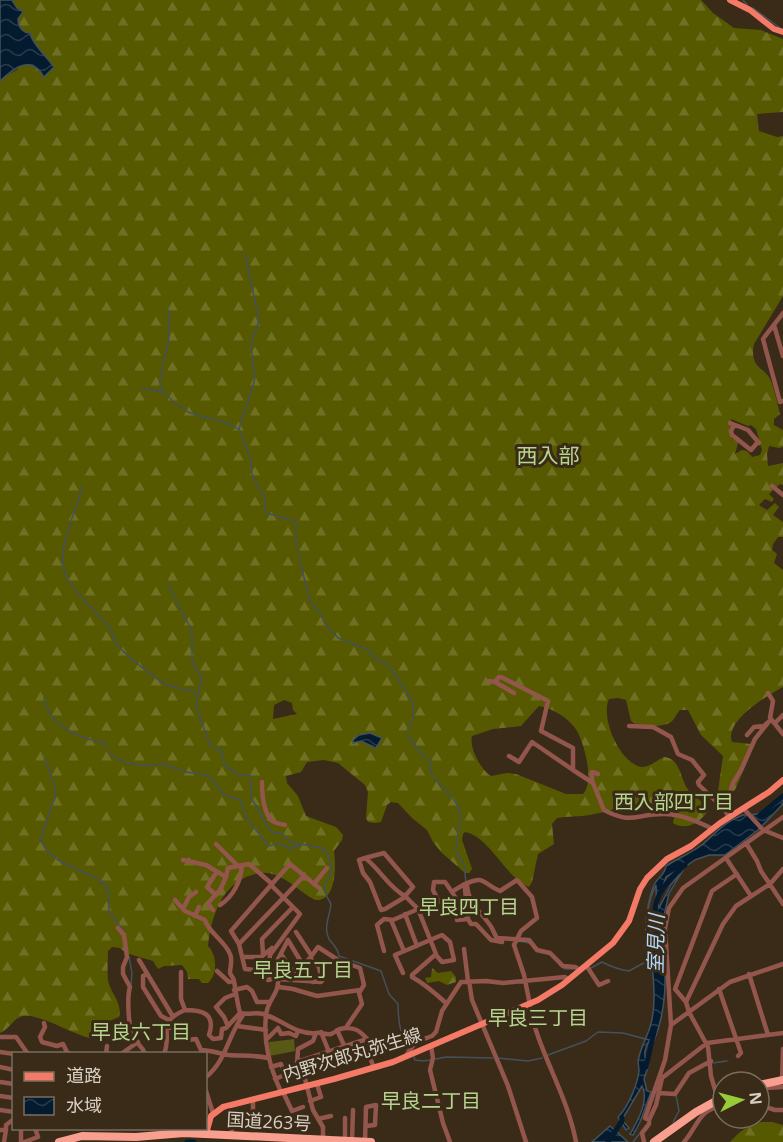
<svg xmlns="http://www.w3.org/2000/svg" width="783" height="1142" font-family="'Open Sans','Noto Sans JP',sans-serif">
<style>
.forest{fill:url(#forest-firs);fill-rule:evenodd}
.park{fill:#585915}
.water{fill:url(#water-waves);stroke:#44515c;stroke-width:1.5;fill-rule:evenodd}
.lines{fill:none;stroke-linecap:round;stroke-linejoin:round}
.stream{stroke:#44515c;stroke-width:1.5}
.river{stroke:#041b2f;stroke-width:5}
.minor{stroke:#93564c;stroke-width:4.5}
.major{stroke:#f57967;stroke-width:6}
.highway{stroke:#f99f90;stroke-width:8}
.labels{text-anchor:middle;stroke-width:6;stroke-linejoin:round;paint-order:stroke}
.street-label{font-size:18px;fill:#d9d0c5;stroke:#392b18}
.neighbourhood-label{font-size:20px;fill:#b6d58e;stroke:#392b18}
.water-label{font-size:20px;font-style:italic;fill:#b2d6f8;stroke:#392b18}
.quarter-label{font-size:21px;fill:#b6d58e;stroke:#392b18}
</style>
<defs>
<pattern id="forest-firs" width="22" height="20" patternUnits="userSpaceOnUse" patternTransform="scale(1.5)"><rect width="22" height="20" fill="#575900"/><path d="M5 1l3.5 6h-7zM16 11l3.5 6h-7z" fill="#6f7024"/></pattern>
<pattern id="water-waves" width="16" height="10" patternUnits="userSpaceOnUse" patternTransform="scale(1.5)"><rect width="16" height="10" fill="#041b2f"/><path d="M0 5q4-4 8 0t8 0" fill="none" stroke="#283b4c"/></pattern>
</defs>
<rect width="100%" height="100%" fill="#392b18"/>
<path class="forest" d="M 10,0 L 701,0 L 713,13 L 734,28 L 761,30 L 783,39 L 783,112 L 757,114 L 759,131 L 777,137 L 783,136 L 783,296 L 754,344 C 749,370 766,367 771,381 C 775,391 777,403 780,414 L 774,419 L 774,425 L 783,430 L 783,447 L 779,448 L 769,446 L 767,454 L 768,466 L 783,463 L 783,485 L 780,484 L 769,494 L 774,499 L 772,502 L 765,499 L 759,505 L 767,510 L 775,503 L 779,507 L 773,515 L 783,522 L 783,537 L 778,537 L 773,544 L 772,550 L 777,554 L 774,563 L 783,570 L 783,687 C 768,695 724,721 732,742 L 751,744 L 751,753 L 735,790 C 731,794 722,794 718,791 L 723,756 L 701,735 L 688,710 L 680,710 C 677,713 674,720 671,722 C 662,728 638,727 631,721 L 626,700 L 618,698 L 609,699 C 600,718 620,764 642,767 C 650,767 657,760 664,757 C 683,759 679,783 692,794 C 698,800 707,803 707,812 C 700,823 685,831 673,823 L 675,813 L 673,808 C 649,796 615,810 590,815 C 579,817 568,816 557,818 L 552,824 L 554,844 L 538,854 L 532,882 L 529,887 C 506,878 489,836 465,832 L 463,834 L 462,840 L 472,869 L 469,873 L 465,873 L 442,853 L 433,842 L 427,830 L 412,818 L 398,803 L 391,802 L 387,805 L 381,822 L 375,823 L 368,822 L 366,818 L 368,792 L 365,785 L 338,763 L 324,760 L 307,762 L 301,772 L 286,776 L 287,783 L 298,796 L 306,816 L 336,827 L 343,835 L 342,840 L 334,851 C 336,865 337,902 315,900 C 301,893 290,880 275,875 C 268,872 260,872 252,875 C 222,883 211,917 208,946 C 217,955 218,974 208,983 L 202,983 L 199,979 L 188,979 L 187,972 L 182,965 L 164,966 L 158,969 L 153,961 L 126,953 L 120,948 L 112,947 L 108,951 C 108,960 107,970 108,980 C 110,993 123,1003 119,1017 L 107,1022 L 104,1038 C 88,1046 45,1013 23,1016 C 13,1018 9,1030 0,1033 L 0,79 L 17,70 L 20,64 L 17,11 ZM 731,419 L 748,426 L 751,425 L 756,429 L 762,450 L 760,455 L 752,457 L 747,451 L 742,450 L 735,454 L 739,440 L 732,439 L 729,429 L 732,424 ZM 284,700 L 292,703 L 293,710 L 297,714 L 273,719 L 274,705 ZM 539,706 C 552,708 567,717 575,728 C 584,740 595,782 583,794 L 566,794 L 516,774 L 507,773 L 491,776 C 481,770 469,748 472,736 L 493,729 L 521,726 Z
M 432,968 L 438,973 L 451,971 L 456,977 L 456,982 L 447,985 L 439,981 L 427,983 L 425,978 L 431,977 Z
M 761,1122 L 772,1122 L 783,1125 L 783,1142 L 730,1142 C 739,1132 748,1125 761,1122 Z"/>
<path class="park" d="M 294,1039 L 295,1051 L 270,1056 L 269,1042 Z"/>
<path class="water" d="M 0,0 L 12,0 L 17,8 L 23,12 L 18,19 C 18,26 22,33 30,33 C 32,44 48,58 54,67 L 44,77 C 31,54 14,68 0,81 Z
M 370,733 L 382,738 L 376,748 L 361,741 L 353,743 L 353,740 L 359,735 Z
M 783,798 L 783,804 L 758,830 L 725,855 L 709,855 L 695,860 L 685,867 L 669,893 L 662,925 L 663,935 L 646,936 C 645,921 648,899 654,885 C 658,877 665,875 666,866 C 678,858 692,853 703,844 C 717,832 724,822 743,815 C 747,814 752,815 757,814 C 768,810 776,807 783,798 ZM 679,869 L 679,875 L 671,885 L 659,908 L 658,902 L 666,877 ZM 656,885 L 657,925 L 653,934 L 648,935 L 648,932 L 651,932 C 643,920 650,897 656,885 Z
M 664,944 C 666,977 667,1009 654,1041 L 651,1038 C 646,1046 641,1056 649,1064 L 644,1079 L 647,1091 L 651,1092 L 640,1122 L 633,1135 L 630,1134 C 638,1121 649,1099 642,1086 L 623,1118 L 623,1121 L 629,1128 L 626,1130 L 618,1117 C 628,1107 637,1086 639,1071 C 639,1067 637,1062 639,1057 C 641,1047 647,1037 650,1027 C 656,1008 656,962 644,946 Z
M 610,1126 L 628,1142 L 592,1142 Z"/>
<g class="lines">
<path class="stream" d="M 743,0 L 748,6
M 753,8 L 780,28
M 245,254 L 259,320 L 251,346 L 255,378 L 253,386 L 239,429 L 250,457 L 252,474 L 258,487 L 263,491 L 266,513 L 295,521 L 297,523 L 296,528
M 163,366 L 169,337 L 169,310
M 163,368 C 156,388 161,390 175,403
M 141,389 L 155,390 L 163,393
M 177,404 C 194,421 219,415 238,429
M 82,487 C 76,512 62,537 63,562 C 63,586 92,606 107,624 C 112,629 113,638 117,644 C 124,654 152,676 163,683 C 174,689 187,688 198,694
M 295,530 L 297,548
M 299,551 L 300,558
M 300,562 L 310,601 L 320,613 L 325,624 L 338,638 L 370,651 L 376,660 L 388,664 L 412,700 L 414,717 L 407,730
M 168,585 L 192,631 L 192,662 L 202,678 L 199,691
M 198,693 L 196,707 L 210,745 L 215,749 L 221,749 L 225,766 L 240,775 L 250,775 L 252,799
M 44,697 C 46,721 76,738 97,741
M 408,735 L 421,754 L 431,762 C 423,782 465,794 460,822
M 99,741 L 103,742 L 107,748
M 109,752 L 115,757
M 44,758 L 50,771 L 56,794 L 40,840 C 45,848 51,856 60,861 C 75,870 95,874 108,887
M 118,758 L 125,762
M 127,763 L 148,766 L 158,764
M 160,763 L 183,771
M 185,772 L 201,774
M 204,774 L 211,778 L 224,795 L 241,800
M 252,800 C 261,811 263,823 273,833 L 283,834 L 291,843 L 319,847 L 327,852 L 332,869 C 326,887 319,884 331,904 C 330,915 323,928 329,939 C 333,945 338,948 339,956 L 381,971 L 389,994 L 398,1004 C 398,1021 400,1034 407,1050
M 242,801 C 241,814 249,821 256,830 C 261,836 263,840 268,846 L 279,843 L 290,849 L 301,844
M 459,824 L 456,848 L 458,856 L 464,864 L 466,883
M 108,888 L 109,911 L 124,932
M 470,902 L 478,913
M 519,941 L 529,943
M 129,957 L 132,973 L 131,985
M 559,965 L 565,969 L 573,969
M 591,968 L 602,962 C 610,966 620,970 629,971 L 651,959
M 548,1055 L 586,1041 L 598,1032 L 623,1033 L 653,1041
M 414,1057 L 415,1060 L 423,1061 L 431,1060
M 498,1058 L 528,1061 L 542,1058
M 436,1059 L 446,1057 L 493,1058
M 712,1063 L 727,1061
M 673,1122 L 679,1111 L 676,1095
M 633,1142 L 640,1133"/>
<path class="river" d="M 760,815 L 783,796
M 657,949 L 659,946 C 658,935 655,924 655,913 C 654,894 672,876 685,865
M 646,1067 L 654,1032
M 187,1142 L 194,1142
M 608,1142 L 622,1121 L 622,1118"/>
<path class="minor" d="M 783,313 L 763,339 L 780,402 L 783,401
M 774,325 L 783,356
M 730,423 L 748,430 L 759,443
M 734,425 L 731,431 L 732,435 L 751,450 L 757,443
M 772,486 L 783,495
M 489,681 L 495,682 L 514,693
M 495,682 L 499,677 L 501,677 L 548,701 L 541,731 L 573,748 L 573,770 L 593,783 L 604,810 C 633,825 635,814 663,814 C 679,813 699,822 713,829
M 768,693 L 773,701 L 770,718 L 771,719
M 775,723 L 783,715
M 629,726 L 653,727 L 671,737 L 678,754 L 692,760 L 704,775 L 698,782 L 699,785 L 724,809 L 729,817
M 747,735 L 754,727 L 764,726 L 767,723
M 509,756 L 519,762 L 532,742 L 573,770
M 262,782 C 262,793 263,810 271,820 C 274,823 280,824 285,825
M 592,782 L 592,772 L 598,774
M 744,809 L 763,830 L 783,838
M 725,810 L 733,783 L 741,770 L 755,739 L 771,719 L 783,734
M 746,843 L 757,861 L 761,871 L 783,904
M 216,844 L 238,866
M 384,853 L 413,887 L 405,896 C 388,887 380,869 365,858 Z
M 365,858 L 359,860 L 363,873 L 370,882 L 381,910 L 385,909 L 405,897
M 726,858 L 751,896
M 183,860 L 206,865 L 226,877 L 228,868 L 249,864 L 272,884
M 216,873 L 207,887 L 216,895
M 467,883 C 467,902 480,911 490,925 C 493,929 494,934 497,938 L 529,940 L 537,950 L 550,953 L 563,966 L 575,967 L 580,970
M 314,884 L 327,868
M 271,885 L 290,864 L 319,888
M 465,889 L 468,919 L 471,924 L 476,924 L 491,940 L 502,942
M 405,896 L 418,909 L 436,954 L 412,975 L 412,977 C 425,984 435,993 446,1003
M 175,900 L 185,911 L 205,920 C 207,931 225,941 230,954 C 233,961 230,966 230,973 C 231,976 234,978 234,981 C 236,992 237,1002 240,1013
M 439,902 L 433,890 L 434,882 L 445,882 L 452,892
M 220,905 C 233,897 241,881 242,865
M 183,909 L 189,897 L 196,892
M 213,910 L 208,903 L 220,890 L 226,877
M 468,913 C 462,906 456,900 452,892 C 457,888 460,887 465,884 C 486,875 481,883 500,891 L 517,880 L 532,897 L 537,918 L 521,931 L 514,945
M 405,914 L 417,946
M 195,916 L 199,907
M 391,920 L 404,951
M 457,920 L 468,919
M 118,928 L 124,935 L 127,957 L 123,967 L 123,974 L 130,987 C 127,996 128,1030 134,1039 C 138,1045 142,1045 145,1054
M 296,932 L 311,955
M 288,940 L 313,982
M 239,944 L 304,876
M 514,945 L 524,975 L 530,1005
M 464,949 L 468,981
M 384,951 L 377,925 L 384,919 L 393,920 L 418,909
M 263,954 L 262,939 L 293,907
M 281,954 L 294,973
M 243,957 L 261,957 L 272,948
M 139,960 L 172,1015
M 586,965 L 599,985 L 608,981
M 217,971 L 229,982 L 234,981
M 268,971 L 270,955 L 300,914 L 271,885 L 231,931 L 239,944 L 245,969 L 277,972 C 282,995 268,996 266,1015 C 263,1043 270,1067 281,1092
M 277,972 L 276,963 L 288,940
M 403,973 L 395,955 L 442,935 L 450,942 L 454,960 L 442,962 L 436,955
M 147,974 L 143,976 L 143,987 L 161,1016 L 169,1020
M 749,974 L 768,1035
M 279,979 L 321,982 L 322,981 L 319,967 L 310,958
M 268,980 L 278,977
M 288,980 L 310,958 L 318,947 L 338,960 L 360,968 L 364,985 L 359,993 L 362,1004 L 347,1026 L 348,1028
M 469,981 L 472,1000 L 508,1086 L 526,1142
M 279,987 L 293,989 L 317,996 L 360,990
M 719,989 L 741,1053 L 738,1056
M 234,990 L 247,987 L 252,991 L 257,1002 L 270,1002
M 686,1002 L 675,989 L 712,891 L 737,874
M 529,1005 C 539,1053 567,1094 576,1142
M 185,1010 C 203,1010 216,1014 209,1035 L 213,1039 L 221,1038 L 222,1029 L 226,1028 L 240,1013
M 240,1013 C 248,1015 256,1012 263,1014 C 282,1019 295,1035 316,1033
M 44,1023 L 45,1027 L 40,1037 L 42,1042 L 57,1046 L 63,1044 L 67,1052 L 70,1054
M 671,1025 L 730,982 L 783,964
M 228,1026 L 224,1017 L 216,1007 L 225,998 L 235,994
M 237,1026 L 266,1030
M 166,1028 L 179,1027
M 337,1030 L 349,1056 L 368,1052
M 321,1032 L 329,1052
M 0,1037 L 16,1037 L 28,1054
M 188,1040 L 196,1039 L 201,1050 C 211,1050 220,1054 229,1055 C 242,1056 255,1055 268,1058
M 266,1040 L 278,1028 L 281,1034 L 289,1033 L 296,1036 L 298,1031
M 431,1046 L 433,1058 L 430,1070 L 443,1123 L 450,1142
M 0,1052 L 14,1054
M 106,1054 L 107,1046
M 121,1054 L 138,1042
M 164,1054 C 173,1031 155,1023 185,1010 L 181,999 L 181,972
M 408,1056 L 407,1054 L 416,1042 L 432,1036 L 436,1032 L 442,1011 L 461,982 L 486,981 L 503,983 L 565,977 L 568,979
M 297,1062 L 367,1039
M 0,1067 L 14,1070
M 271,1067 L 281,1064 L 285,1075 L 275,1079
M 206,1077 C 226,1061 228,1036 243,1015
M 782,1080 L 783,1049
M 0,1082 L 14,1084
M 764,1084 L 766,1088 L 783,1087
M 206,1091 L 213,1113
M 283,1092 L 292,1111 L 303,1107
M 659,1093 L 675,1094 L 689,1073 L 711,1061
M 0,1096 L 14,1098
M 253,1100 L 253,1120
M 718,1100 L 711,1076 L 708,1047 L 689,1012 L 686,1002 L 723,924 L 736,906 L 770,884 L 783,869
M 310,1101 L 321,1097 L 317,1084
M 759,1105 L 775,1110 L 783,1110
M 0,1110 L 14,1112
M 318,1119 L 331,1116
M 649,1120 L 645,1118 L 665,1060 L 671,1025 L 665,928 L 669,908 L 683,888 L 783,817
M 21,1128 L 21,1142
M 0,1130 L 6,1130 L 6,1125 L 14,1119
M 230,1135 L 236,1120 L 258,1120
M 323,1139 L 323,1127 L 313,1110 L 303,1071 L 297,1065 L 298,1049 L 313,1041 L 316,1033 C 321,1032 326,1035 331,1034 C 334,1033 337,1030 340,1029 C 355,1025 361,1032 370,1042 L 368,1052 L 374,1068
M 345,1140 L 345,1118
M 352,1141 L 353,1110
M 4,1142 L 6,1130
M 24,1142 L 38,1137 L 35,1128
M 365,1142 L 366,1107 L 376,1105 L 375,1125 L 366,1126
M 644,1142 L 642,1133 L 649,1124 L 649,1120 L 656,1105 L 662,1078 L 707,1043 L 783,1033
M 684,1142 C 698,1126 698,1110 723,1105"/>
<path class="major" d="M 730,0 L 750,10 L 774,29 L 783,32
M 206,1134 L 211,1116 L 223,1107 L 334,1079 L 393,1062 L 538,1000 L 562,985 L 613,943 L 629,921 L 640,889 L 647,878 L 667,859 L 691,846 L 720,823 L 769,792 L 783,780"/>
<path class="highway" d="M 759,1085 L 783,1080
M 59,1142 L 82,1136 L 136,1137 L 184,1133 L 371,1142
M 654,1142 L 696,1112 L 723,1097"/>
</g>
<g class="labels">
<g class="street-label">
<text transform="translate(352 1055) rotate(-17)" y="6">内野次郎丸弥生線</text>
<text transform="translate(269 1122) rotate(3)" y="6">国道263号</text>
</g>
<g class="neighbourhood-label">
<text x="674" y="809">西入部四丁目</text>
<text x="469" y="914">早良四丁目</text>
<text x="303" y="977">早良五丁目</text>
<text x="538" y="1025">早良三丁目</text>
<text x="141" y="1039">早良六丁目</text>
<text x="431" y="1108">早良二丁目</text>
</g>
<g class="water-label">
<text transform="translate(656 944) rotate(-89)" y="7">室見川</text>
</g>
<g class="quarter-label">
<text x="548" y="463">西入部</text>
</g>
</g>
<rect x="12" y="1052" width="195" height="78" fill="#392b18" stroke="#796d5d" stroke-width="1.5"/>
<rect x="24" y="1072" width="30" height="9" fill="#f57967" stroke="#796d5d" stroke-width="1.5"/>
<text x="66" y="1082" font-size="18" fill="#d9d0c5">道路</text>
<rect x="24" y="1097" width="30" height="18" fill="url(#water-waves)" stroke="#796d5d" stroke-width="1.5"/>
<text x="66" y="1112" font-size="18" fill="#d9d0c5">水域</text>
<g transform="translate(741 1100) rotate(84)"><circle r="28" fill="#392b18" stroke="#796d5d" stroke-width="1.5"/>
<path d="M0-4.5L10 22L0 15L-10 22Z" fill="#97cb38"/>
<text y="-9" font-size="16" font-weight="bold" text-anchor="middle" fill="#d9d0c5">N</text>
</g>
</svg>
